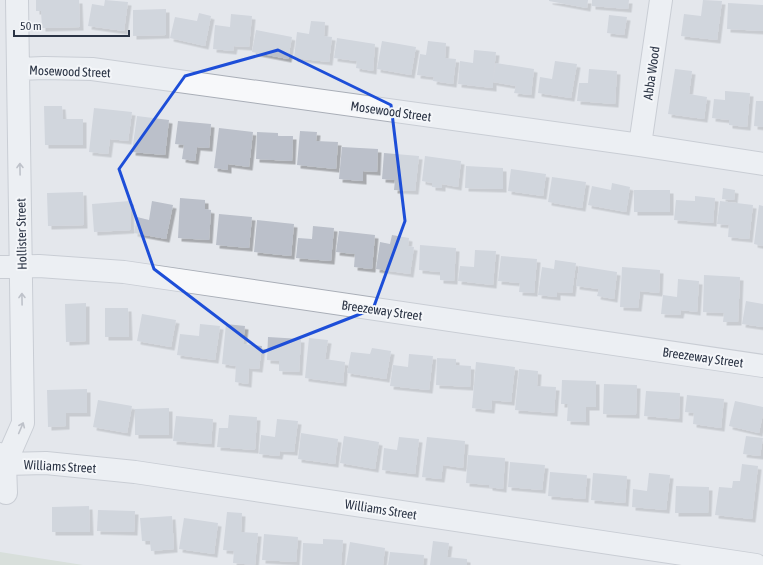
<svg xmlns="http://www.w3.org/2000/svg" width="763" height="565" font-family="'Asap Condensed',sans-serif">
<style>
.green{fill:#c9d6c5}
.building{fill:#bbc0ca;filter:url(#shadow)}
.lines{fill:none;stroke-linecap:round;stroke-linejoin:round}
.minor-casing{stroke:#a9aeb7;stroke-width:24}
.minor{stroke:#f7f8fa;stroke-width:22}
.oneway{stroke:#9196a0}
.marked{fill:none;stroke:#1d4ed8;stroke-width:3;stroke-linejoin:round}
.labels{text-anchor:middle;stroke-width:4;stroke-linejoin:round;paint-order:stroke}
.street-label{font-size:13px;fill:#2b3445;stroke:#f4f6f9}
</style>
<defs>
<filter id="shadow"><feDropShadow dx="3.5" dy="3.5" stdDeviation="0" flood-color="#0004"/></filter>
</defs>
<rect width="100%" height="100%" fill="#e4e7ec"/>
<path class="green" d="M 0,552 L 83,565 L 0,565 Z"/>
<path class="building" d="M 36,0 L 79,0 L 80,27 L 42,28 L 41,11 L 36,11 Z
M 105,0 L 128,2 L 124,31 L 88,26 L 92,4 L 104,6 Z
M 549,0 L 588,0 L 587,8 L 549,1 Z
M 592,0 L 629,0 L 628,9 L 592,6 Z
M 703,0 L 722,1 L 717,40 L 681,36 L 684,14 L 701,16 Z
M 728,3 L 763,5 L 763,31 L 727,29 Z
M 166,9 L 166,35 L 133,36 L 133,10 Z
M 199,13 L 211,16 L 205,46 L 170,38 L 175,17 L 197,21 Z
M 231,14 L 252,16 L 249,47 L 234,46 L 233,51 L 213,49 L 215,25 L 230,27 Z
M 609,15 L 627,17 L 624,35 L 607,33 Z
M 311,21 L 325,22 L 324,36 L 332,37 L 329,62 L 294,58 L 297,32 L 309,34 Z
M 256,30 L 292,37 L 288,59 L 252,52 Z
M 337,38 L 375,44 L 373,71 L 356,68 L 357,61 L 334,58 Z
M 382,41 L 416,47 L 411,75 L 377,69 Z
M 428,41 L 446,43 L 445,58 L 456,59 L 453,84 L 433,81 L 434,77 L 417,75 L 420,54 L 426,55 Z
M 474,50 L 496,52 L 493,80 L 496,63 L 534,69 L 531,95 L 514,93 L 516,86 L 493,82 L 493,88 L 458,84 L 460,61 L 473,63 Z
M 555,61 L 577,64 L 571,98 L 538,93 L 540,77 L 552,79 Z
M 589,69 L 617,71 L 615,104 L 577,101 L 579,83 L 588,83 Z
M 675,69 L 692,71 L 689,94 L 707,97 L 704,119 L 668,114 Z
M 725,91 L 750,93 L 747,127 L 729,125 L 729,120 L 712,118 L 714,99 L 725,100 Z
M 756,101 L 763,101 L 763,127 L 754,126 Z
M 44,106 L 62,106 L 63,119 L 83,119 L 83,145 L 45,145 Z
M 94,108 L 132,112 L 128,141 L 110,139 L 108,154 L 89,152 Z
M 137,116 L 169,120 L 165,155 L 132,152 Z
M 178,121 L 211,124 L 209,148 L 197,147 L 195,161 L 182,159 L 184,145 L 175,144 Z
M 219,128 L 253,132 L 249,167 L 228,164 L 228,170 L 214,168 Z
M 300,131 L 317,132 L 316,141 L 338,142 L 336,169 L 297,165 Z
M 257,132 L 278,133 L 278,136 L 293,136 L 292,161 L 256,159 Z
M 342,147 L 378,149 L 377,172 L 363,171 L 363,181 L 339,179 Z
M 384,153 L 419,156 L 415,191 L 394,190 L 395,180 L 382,179 Z
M 425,156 L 461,161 L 458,187 L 442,184 L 442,188 L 432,187 L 432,183 L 422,181 Z
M 466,166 L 503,168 L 503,189 L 465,188 Z
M 511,169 L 546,174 L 543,196 L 508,191 Z
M 552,177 L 586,182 L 582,208 L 548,202 Z
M 612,183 L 630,187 L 626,212 L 588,205 L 592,186 L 611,190 Z
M 723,188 L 735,190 L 734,200 L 722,199 Z
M 634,190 L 670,190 L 670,212 L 634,212 Z
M 83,192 L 84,225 L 48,226 L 47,193 Z
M 695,196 L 715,198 L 713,223 L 674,220 L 676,200 L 695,201 Z
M 180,198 L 205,200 L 205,209 L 211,210 L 209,240 L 178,238 Z
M 130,201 L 131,230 L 94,232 L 92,204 Z
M 152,201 L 173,205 L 166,239 L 134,233 L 137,217 L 149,220 Z
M 720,201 L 753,205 L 749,239 L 728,237 L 729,225 L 717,224 Z
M 759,205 L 763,206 L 763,246 L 754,244 Z
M 219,214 L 252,217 L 249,248 L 216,245 Z
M 257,220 L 294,224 L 291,256 L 254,252 Z
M 313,226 L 334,228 L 331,261 L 296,258 L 298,238 L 312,239 Z
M 339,231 L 375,235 L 372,269 L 354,267 L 355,254 L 336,252 Z
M 392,235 L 409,238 L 408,246 L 414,247 L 410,274 L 376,269 L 380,242 L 390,244 Z
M 420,245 L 456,248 L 454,281 L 440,280 L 440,272 L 419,270 Z
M 475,250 L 496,251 L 493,285 L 458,281 L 460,266 L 474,267 Z
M 501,256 L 537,259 L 534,293 L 519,292 L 520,283 L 498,281 Z
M 555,260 L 576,263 L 572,293 L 557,292 L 557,297 L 538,295 L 542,267 L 554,269 Z
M 579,266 L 617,272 L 614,299 L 597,296 L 599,289 L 576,286 Z
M 622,267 L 660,270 L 659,293 L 640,291 L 638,308 L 620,307 Z
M 704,275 L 740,277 L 738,322 L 723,322 L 724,313 L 703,312 Z
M 678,279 L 699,281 L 697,312 L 681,310 L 680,315 L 661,314 L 663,295 L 677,297 Z
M 746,301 L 763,304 L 763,327 L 742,324 Z
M 86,303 L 86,341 L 66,342 L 65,304 Z
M 105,308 L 128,308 L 129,337 L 105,337 Z
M 142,314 L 176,320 L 171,347 L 137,341 Z
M 200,324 L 220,326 L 215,360 L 177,355 L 180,334 L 199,336 Z
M 226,324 L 245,326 L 243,344 L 262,346 L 259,369 L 249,368 L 248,384 L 235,382 L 236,366 L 222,364 Z
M 268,337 L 301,339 L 299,372 L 279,371 L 279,361 L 267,360 Z
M 309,338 L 328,340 L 325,359 L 345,362 L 343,383 L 305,378 Z
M 372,348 L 391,351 L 386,379 L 347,373 L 351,352 L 370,354 Z
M 409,354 L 433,356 L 429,390 L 390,386 L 393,365 L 408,367 Z
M 437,358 L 456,359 L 456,365 L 471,366 L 470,387 L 436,385 Z
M 476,362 L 515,367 L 511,402 L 492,400 L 491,410 L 472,408 Z
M 519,369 L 538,371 L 537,386 L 556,387 L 554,413 L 515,410 Z
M 562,380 L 596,381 L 596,407 L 586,407 L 586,422 L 567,421 L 568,404 L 561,404 Z
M 604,384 L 637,385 L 636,415 L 603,414 Z
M 87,389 L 87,413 L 66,413 L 66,426 L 48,427 L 47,390 Z
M 646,391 L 680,393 L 679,419 L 644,416 Z
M 687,395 L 724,399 L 721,428 L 693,424 L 694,413 L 685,412 Z
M 98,400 L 132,406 L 127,433 L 93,427 Z
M 735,401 L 763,407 L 763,414 L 759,433 L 729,426 Z
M 169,408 L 169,435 L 135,435 L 135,409 Z
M 229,415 L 257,417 L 255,450 L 217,447 L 219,428 L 228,428 Z
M 176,416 L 213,419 L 211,444 L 173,441 Z
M 277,419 L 298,421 L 294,452 L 280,451 L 279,456 L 259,454 L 261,435 L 275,437 Z
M 301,433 L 338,439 L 335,464 L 298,459 Z
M 344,436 L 379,442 L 375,469 L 340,463 Z
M 746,436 L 763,438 L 760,456 L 743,454 Z
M 399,437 L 419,439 L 415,474 L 382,470 L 384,448 L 397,450 Z
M 427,437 L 465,441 L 463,468 L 443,465 L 441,479 L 422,477 Z
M 468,455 L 505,458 L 503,489 L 489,487 L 489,485 L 466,483 Z
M 510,462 L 545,465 L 542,490 L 508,487 Z
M 742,464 L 758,466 L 752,519 L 715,515 L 719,487 L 732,488 L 733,481 L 740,481 Z
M 550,472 L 587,475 L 585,499 L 548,496 Z
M 593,473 L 627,476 L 625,503 L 591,500 Z
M 649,473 L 670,475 L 666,510 L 632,507 L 633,489 L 647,491 Z
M 676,486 L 709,487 L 708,513 L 675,513 Z
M 89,506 L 90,532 L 52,532 L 52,507 Z
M 98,510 L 135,511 L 134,532 L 97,531 Z
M 227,512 L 242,513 L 241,532 L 258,533 L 255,565 L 233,563 L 234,551 L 223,550 Z
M 172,516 L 174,549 L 151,551 L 150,541 L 142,541 L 140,518 Z
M 184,518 L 218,523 L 214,554 L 179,549 Z
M 264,534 L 298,537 L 296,562 L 262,560 Z
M 323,539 L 343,540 L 341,565 L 302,565 L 303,543 L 323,544 Z
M 433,541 L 449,543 L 447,557 L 467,559 L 467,565 L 430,565 Z
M 350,542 L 385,548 L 383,565 L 346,565 Z
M 390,552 L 424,555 L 423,565 L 388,565 Z"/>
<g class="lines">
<g class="minor-casing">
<path id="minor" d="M 19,69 L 44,68 L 92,69 L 640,145 L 763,164
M 640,145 L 661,0
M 0,267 L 39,266 L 124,272 L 763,366
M 0,454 L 5,464 L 6,493
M 5,464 L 46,463 L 135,472 L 756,565
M 5,464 L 23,423 L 17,0"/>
</g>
<use href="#minor" class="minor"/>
</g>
<defs><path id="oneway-shaft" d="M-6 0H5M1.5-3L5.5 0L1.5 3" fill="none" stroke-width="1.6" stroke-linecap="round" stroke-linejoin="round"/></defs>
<g class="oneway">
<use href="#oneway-shaft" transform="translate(20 169) rotate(-91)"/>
<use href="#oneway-shaft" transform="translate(22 299) rotate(-91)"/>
<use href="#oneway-shaft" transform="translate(21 428) rotate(-67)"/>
</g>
<path d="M0 0H763V565H0ZM 278,50 L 391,105 L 405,221 L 373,309 L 263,352 L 154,269 L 119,169 L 185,76 Z" fill="#e4e7ec" fill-opacity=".55" fill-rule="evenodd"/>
<path class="marked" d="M 278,50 L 391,105 L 405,221 L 373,309 L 263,352 L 154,269 L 119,169 L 185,76 Z"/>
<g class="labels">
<g class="street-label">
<text transform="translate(70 71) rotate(2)" y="5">Mosewood Street</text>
<text transform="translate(651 73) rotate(-82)" y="5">Abba Wood</text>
<text transform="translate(391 111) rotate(8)" y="5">Mosewood Street</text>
<text transform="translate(21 234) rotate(-91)" y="5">Hollister Street</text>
<text transform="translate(382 310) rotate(8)" y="5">Breezeway Street</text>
<text transform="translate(703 357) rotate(8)" y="5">Breezeway Street</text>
<text transform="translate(60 466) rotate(3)" y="5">Williams Street</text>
<text transform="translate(381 509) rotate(9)" y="5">Williams Street</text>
</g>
</g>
<path d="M14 30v6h115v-6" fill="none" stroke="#2b3445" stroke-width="2"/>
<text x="20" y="30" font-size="12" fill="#2b3445" stroke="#f4f6f9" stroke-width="3" paint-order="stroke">50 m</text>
</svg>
